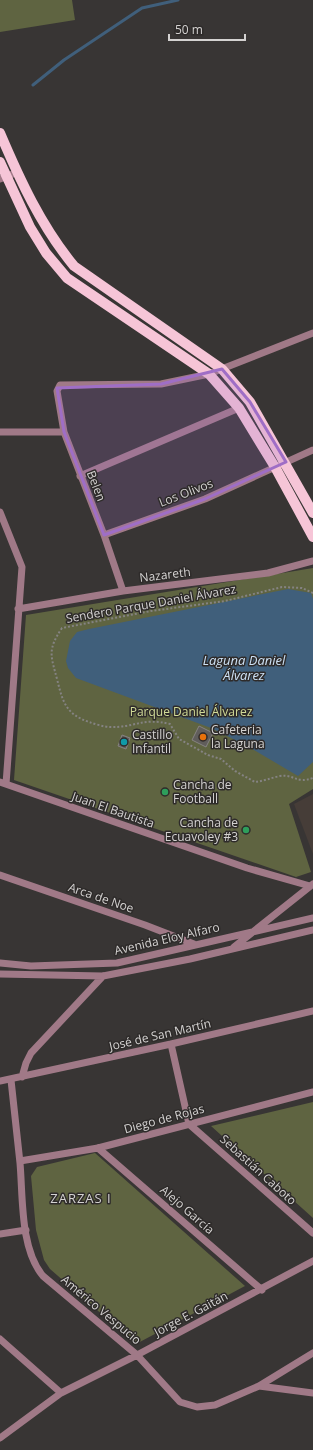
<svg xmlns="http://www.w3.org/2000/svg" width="313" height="1450" font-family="'Open Sans',sans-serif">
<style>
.built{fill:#463d38}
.green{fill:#5f6441}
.water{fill:#405f7b}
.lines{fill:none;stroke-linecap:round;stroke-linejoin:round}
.stream{stroke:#405f7b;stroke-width:3}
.building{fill:#605d5b;stroke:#868381}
.path{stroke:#858382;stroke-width:2;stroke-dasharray:2 2;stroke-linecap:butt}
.minor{stroke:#a07987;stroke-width:7}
.major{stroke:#f6c5d7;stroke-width:10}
.marked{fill:#9f6ec6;fill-opacity:0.2;stroke:#9f6ec6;stroke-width:3;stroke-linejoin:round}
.food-dot{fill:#e8710a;stroke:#2e2b2a;stroke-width:1.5}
.culture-dot{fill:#0f9aa8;stroke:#2e2b2a;stroke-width:1.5}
.leisure-dot{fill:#2e9e5b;stroke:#2e2b2a;stroke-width:1.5}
.labels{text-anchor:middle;stroke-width:3;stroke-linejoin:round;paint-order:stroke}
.street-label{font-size:12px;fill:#d4d2d1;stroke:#2e2b2a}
.park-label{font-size:12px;fill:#d1db98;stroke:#2e2b2a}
.poi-label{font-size:12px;fill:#d4d2d1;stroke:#2e2b2a;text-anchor:start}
.water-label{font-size:13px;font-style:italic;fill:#cde1f5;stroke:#2e2b2a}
.neighbourhood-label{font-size:13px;letter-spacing:1px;fill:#d4d2d1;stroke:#2e2b2a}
</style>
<rect width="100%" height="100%" fill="#383534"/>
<path class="built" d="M 313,794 L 313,854 L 294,804 Z"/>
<path class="green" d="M 0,0 L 72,0 L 75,20 L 0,32 Z
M 313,568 L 313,789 L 289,804 L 311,872 L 296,877 L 14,780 L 26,615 Z
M 313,1102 L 313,1218 L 211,1126 Z
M 95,1153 L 245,1286 L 136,1344 L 50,1269 L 44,1260 L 36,1230 L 31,1176 L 37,1167 Z"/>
<path class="water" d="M 288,589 L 311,593 L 313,599 L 313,762 L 298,776 L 249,747 L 211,728 L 76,678 L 68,668 L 66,661 L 70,641 L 77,632 L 89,629 Z"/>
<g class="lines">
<path class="stream" d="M 33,85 L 64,60 L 142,8 L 178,0"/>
</g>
<path class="building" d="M 199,726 L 213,733 L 206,747 L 192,740 Z
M 122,735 L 130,738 L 126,749 L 118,746 Z"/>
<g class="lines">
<path class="path" d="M 313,593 L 302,588 L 282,587 L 225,601 L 151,611 L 62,628 C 47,650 51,656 57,679 C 63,703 66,714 89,722 C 95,724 104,727 110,727 C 134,728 143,717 170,724 L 179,739 L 208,755 L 221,759 L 235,771 L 255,782 C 263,781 271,778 280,776 C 294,774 296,784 313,778"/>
<path class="minor" d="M 0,179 L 18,172
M 0,432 L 64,432
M 80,476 L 239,408
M 0,512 L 22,567 L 6,784
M 104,535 L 205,499 L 313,450
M 123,591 L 104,535 L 64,432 L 57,391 L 60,385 L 161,384 L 209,374 L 313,333
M 18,609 L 123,591 L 268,573 L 313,561
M 0,782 L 247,868 L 310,886
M 0,875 L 145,925 L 194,944
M 234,947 L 313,884
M 0,963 L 31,966 L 117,963 L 313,918
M 0,974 L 103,976 L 190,959 L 313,930
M 171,1044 L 189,1124 L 313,1233
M 22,1077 L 26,1063 L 31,1053 L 103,976
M 11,1080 C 14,1107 17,1135 20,1163 C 23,1197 20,1249 43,1276 L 137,1355 L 180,1402 L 197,1407 L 215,1405 L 259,1386 L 313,1353
M 0,1081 L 171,1044 L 313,1011
M 98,1148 L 262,1290
M 20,1161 L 98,1148 L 313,1092
M 0,1234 L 26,1230
M 0,1339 L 61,1393
M 259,1386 L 313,1393
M 0,1438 L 61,1393 L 137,1355 L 313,1261"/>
<path class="major" d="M 0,133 C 20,180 41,226 74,266 L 222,369 L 250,402 L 313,513
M 0,162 L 30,227 L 46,253 L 67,278 L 209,374 L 239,408 L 275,467 L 313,537"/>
</g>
<path class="marked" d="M 222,369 L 250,402 L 286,462 L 205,499 L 104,535 L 64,432 L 57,388 L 161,384 Z"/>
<circle class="food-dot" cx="203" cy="737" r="4"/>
<circle class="culture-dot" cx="124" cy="742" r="4"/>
<g class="leisure-dot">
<circle cx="165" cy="792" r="4"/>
<circle cx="246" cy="830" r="4"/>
</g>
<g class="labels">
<g class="street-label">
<text transform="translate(96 486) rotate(69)" y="4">Belen</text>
<text transform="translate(186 493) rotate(-21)" y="4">Los Olivos</text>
<text transform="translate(165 575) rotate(-7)" y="4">Nazareth</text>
<text transform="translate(151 604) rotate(-10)" y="4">Sendero Parque Daniel Álvarez</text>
<text transform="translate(113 810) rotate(19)" y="4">Juan El Bautista</text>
<text transform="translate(101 898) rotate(19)" y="4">Arca de Noe</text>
<text transform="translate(167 939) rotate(-13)" y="4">Avenida Eloy Alfaro</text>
<text transform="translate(160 1035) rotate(-13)" y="4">José de San Martín</text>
<text transform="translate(164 1119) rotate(-15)" y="4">Diego de Rojas</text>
<text transform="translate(258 1170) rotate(42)" y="4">Sebastián Caboto</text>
<text transform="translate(187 1210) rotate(41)" y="4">Alejo García</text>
<text transform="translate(101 1310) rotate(40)" y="4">Américo Vespucio</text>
<text transform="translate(191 1314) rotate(-28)" y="4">Jorge E. Gaitán</text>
</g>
<g class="park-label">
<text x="191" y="716">Parque Daniel Álvarez</text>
</g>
<g class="poi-label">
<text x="211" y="734">Cafeteria<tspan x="211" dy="14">la Laguna</tspan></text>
<text x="132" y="739">Castillo<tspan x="132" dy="14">Infantil</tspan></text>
<text x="173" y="789">Cancha de<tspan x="173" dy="14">Football</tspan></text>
<text x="238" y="827" text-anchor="end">Cancha de<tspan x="238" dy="14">Ecuavoley #3</tspan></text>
</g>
<g class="water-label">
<text x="244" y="665">Laguna Daniel<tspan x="244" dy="15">Álvarez</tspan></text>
</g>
<g class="neighbourhood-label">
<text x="81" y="1203">ZARZAS I</text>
</g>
</g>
<path d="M169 34v6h76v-6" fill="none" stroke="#d4d2d1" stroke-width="2"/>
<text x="175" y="34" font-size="12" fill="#d4d2d1" stroke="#2e2b2a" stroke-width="3" paint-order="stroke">50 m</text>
</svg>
